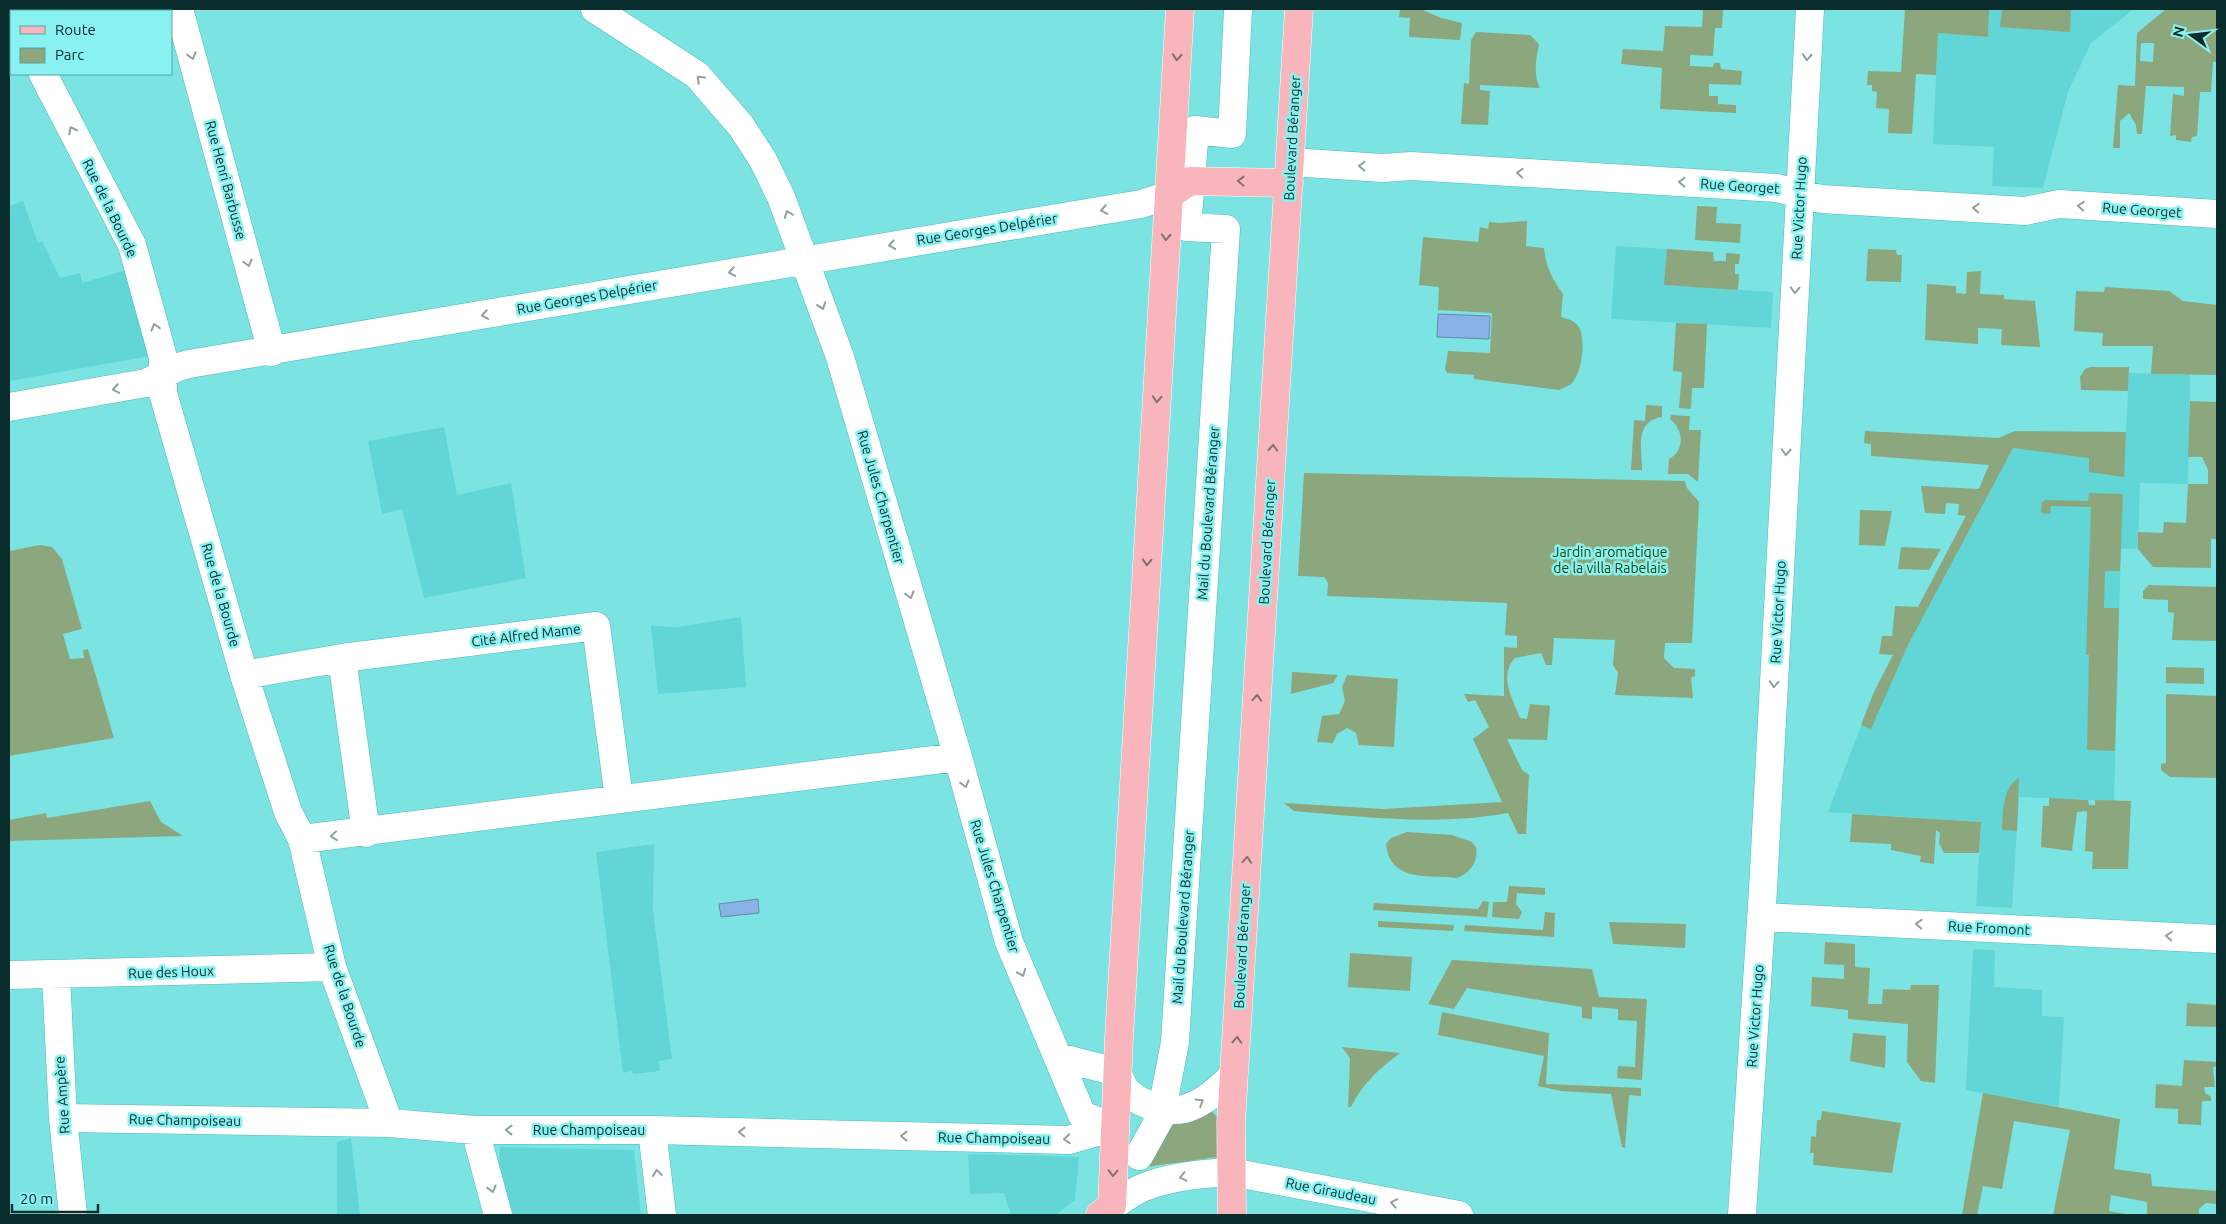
<svg xmlns="http://www.w3.org/2000/svg" width="2226" height="1224" font-family="Ubuntu,sans-serif">
<style>
.built{fill:#62d6d6}
.green{fill:#8ca77d;fill-rule:evenodd}
.water{fill:#89b2e6;stroke:#638aae}
.lines{fill:none;stroke-linecap:round;stroke-linejoin:round}
.minor-casing{stroke:#4eb9b9;stroke-width:29}
.major-casing{stroke:#fff;stroke-width:29}
.minor{stroke:#fff;stroke-width:28}
.major{stroke:#f8b5bc;stroke-width:28}
.oneway{stroke:#90a0a0}
.oneway2{stroke:#807074}
.labels{text-anchor:middle;stroke-width:5;stroke-linejoin:round;paint-order:stroke}
.street-label{font-size:14px;fill:#092c2c;stroke:#89f1f0}
.park-label{font-size:14px;fill:#24460a;stroke:#89f1f0}
</style>
<rect width="100%" height="100%" fill="#7be4e3"/>
<path class="built" d="M 1989,9 L 2134,9 L 2091,43 L 2068,92 L 2043,188 L 1992,186 L 1994,147 L 1933,144 L 1938,33 L 1988,37 Z
M 23,201 L 38,243 L 42,241 L 60,278 L 80,273 L 82,283 L 126,270 L 151,356 L 9,381 L 9,206 Z
M 1616,246 L 1667,249 L 1665,285 L 1773,292 L 1771,328 L 1611,319 Z
M 2129,373 L 2190,375 L 2188,484 L 2140,483 L 2138,549 L 2121,549 L 2114,801 L 2019,797 L 2012,908 L 1976,906 L 1981,822 L 1828,812 L 1874,692 L 1977,495 L 2000,437 L 2015,431 L 2126,432 Z
M 444,427 L 457,495 L 511,483 L 526,578 L 424,598 L 402,509 L 382,514 L 368,441 Z
M 741,617 L 746,687 L 658,694 L 651,626 L 678,627 Z
M 654,844 L 653,911 L 672,1059 L 659,1061 L 660,1071 L 633,1074 L 632,1071 L 623,1073 L 596,852 Z
M 1973,949 L 1995,950 L 1994,987 L 2042,990 L 2042,1016 L 2064,1017 L 2059,1107 L 1966,1090 Z
M 351,1138 L 360,1215 L 337,1215 L 337,1142 Z
M 500,1147 L 634,1150 L 641,1215 L 512,1215 L 499,1166 Z
M 968,1154 L 1079,1157 L 1075,1200 L 1056,1215 L 1011,1215 L 1004,1193 L 970,1194 Z"/>
<path class="green" d="M 1400,9 L 1421,9 L 1441,18 L 1462,23 L 1460,40 L 1409,37 L 1410,18 L 1399,17 Z
M 1703,9 L 1723,9 L 1722,28 L 1715,28 L 1713,56 L 1690,55 L 1690,66 L 1713,67 L 1714,63 L 1720,63 L 1721,69 L 1742,71 L 1741,85 L 1709,84 L 1709,96 L 1718,96 L 1718,104 L 1736,105 L 1736,113 L 1660,109 L 1662,68 L 1621,64 L 1623,49 L 1663,51 L 1665,26 L 1702,27 Z
M 1905,9 L 1989,9 L 1988,37 L 1938,33 L 1936,75 L 1916,74 L 1912,134 L 1888,133 L 1889,109 L 1876,108 L 1877,92 L 1872,91 L 1872,85 L 1867,85 L 1868,71 L 1901,72 Z
M 2002,9 L 2071,9 L 2070,32 L 2000,27 Z
M 2166,9 L 2217,9 L 2217,62 L 2213,62 L 2211,92 L 2200,92 L 2197,136 L 2192,137 L 2191,142 L 2176,140 L 2176,135 L 2170,136 L 2173,94 L 2184,96 L 2184,87 L 2146,86 L 2142,134 L 2137,134 L 2136,125 L 2129,113 L 2120,121 L 2120,148 L 2113,148 L 2118,85 L 2135,86 L 2137,33 ZM 2141,43 L 2154,43 L 2153,62 L 2140,61 Z
M 1476,32 L 1530,35 L 1539,44 C 1536,60 1533,74 1540,88 L 1480,85 L 1480,90 L 1490,91 L 1488,125 L 1461,124 L 1464,83 L 1469,84 L 1471,40 Z
M 1697,206 L 1717,207 L 1716,223 L 1741,224 L 1740,243 L 1695,240 Z
M 1527,221 L 1526,246 L 1544,248 C 1546,267 1552,279 1563,294 L 1561,317 C 1567,319 1574,320 1578,326 C 1587,338 1582,376 1570,385 C 1567,387 1563,388 1559,390 L 1474,379 L 1474,375 L 1447,373 L 1445,369 L 1448,351 L 1490,353 L 1492,313 L 1438,310 L 1439,287 L 1419,285 L 1423,237 L 1478,242 L 1480,227 L 1488,229 L 1489,222 L 1500,223 Z
M 1667,249 L 1713,252 L 1714,261 L 1726,261 L 1726,253 L 1740,254 L 1739,264 L 1735,264 L 1735,274 L 1739,274 L 1738,290 L 1664,285 Z
M 1868,249 L 1896,250 L 1897,255 L 1902,255 L 1901,282 L 1866,281 Z
M 1981,271 L 1980,294 L 2004,295 L 2004,299 L 2035,301 L 2040,347 L 2001,345 L 2002,329 L 1978,328 L 1978,344 L 1925,340 L 1927,284 L 1956,286 L 1956,293 L 1966,294 L 1967,272 Z
M 2105,287 L 2169,291 L 2183,301 L 2217,305 L 2217,375 L 2151,374 L 2153,346 L 2102,346 L 2103,333 L 2074,331 L 2076,291 L 2104,292 Z
M 1676,323 L 1707,324 L 1704,388 L 1692,388 L 1691,409 L 1679,408 L 1682,372 L 1673,371 Z
M 2090,367 L 2129,367 L 2128,391 L 2081,390 L 2080,377 L 2085,369 Z
M 2190,401 L 2217,402 L 2217,539 L 2211,539 L 2211,568 L 2153,567 L 2138,549 L 2138,532 L 2163,533 L 2164,522 L 2186,523 L 2188,484 L 2208,484 L 2208,470 L 2202,457 L 2188,457 Z
M 1646,405 L 1662,406 L 1662,417 C 1634,421 1642,449 1642,470 L 1631,470 L 1634,420 L 1645,421 Z
M 1671,415 L 1690,416 L 1689,430 L 1701,430 L 1698,482 L 1688,474 L 1668,474 L 1669,459 C 1685,450 1684,430 1670,419 Z
M 1865,431 L 1999,438 L 2015,431 L 2126,432 L 2124,477 L 2089,472 L 2089,458 L 2013,448 L 1908,645 L 1871,729 L 1861,725 L 1874,692 L 1893,655 L 1879,654 L 1882,636 L 1892,636 L 1895,606 L 1918,607 L 1966,516 L 1958,515 L 1959,504 L 1946,503 L 1945,514 L 1925,513 L 1921,486 L 1979,489 L 1989,465 L 1871,456 L 1871,444 L 1864,443 Z
M 1304,473 L 1685,481 L 1687,488 L 1699,502 L 1692,643 L 1665,643 L 1664,658 L 1674,668 L 1695,669 L 1695,676 L 1691,678 L 1693,698 L 1615,695 L 1618,673 L 1613,665 L 1615,640 L 1554,638 L 1552,665 L 1546,665 L 1541,653 L 1515,658 C 1498,677 1513,699 1520,718 L 1527,719 L 1530,704 L 1550,706 L 1547,740 L 1507,739 L 1522,770 L 1529,775 L 1526,834 L 1518,834 L 1508,813 C 1437,826 1365,817 1294,811 L 1284,803 L 1383,809 L 1502,802 L 1473,739 L 1489,727 L 1475,700 L 1468,702 L 1464,694 L 1504,696 L 1504,647 L 1517,648 L 1517,636 L 1505,635 L 1507,603 L 1327,596 L 1328,583 L 1324,577 L 1298,576 Z
M 2089,493 L 2123,494 L 2120,571 L 2105,571 L 2104,608 L 2119,608 L 2115,751 L 2087,750 L 2089,655 L 2086,655 L 2091,507 L 2051,506 L 2050,514 L 2041,513 L 2042,502 L 2045,500 L 2088,501 Z
M 1860,510 L 1892,511 L 1885,546 L 1859,545 Z
M 40,545 L 52,547 L 62,559 L 82,629 L 63,634 L 70,659 L 84,658 L 83,650 L 88,649 L 114,738 L 9,756 L 9,551 Z
M 1901,547 L 1941,549 L 1929,570 L 1898,569 Z
M 2149,585 L 2217,587 L 2216,641 L 2172,640 L 2174,613 L 2168,612 L 2168,600 L 2143,599 L 2143,591 Z
M 2166,667 L 2204,668 L 2204,684 L 2166,683 Z
M 1292,672 L 1338,675 L 1333,683 L 1291,694 Z
M 1347,675 L 1398,679 L 1394,747 L 1359,745 L 1356,733 L 1347,728 L 1337,734 L 1333,743 L 1317,742 L 1322,716 L 1339,714 L 1345,701 L 1342,687 Z
M 2166,694 L 2217,696 L 2217,778 L 2170,777 L 2161,770 L 2161,764 L 2166,763 Z
M 2019,778 L 2017,831 L 2002,830 C 2003,813 2002,787 2019,778 Z
M 2049,798 L 2088,800 L 2089,805 L 2095,805 L 2095,800 L 2131,801 L 2128,869 L 2092,869 L 2093,852 L 2085,851 L 2087,811 L 2077,812 L 2072,851 L 2041,847 L 2043,806 L 2049,806 Z
M 150,801 L 161,822 L 183,836 L 9,841 L 9,820 L 46,813 L 47,818 Z
M 1852,814 L 1981,822 L 1979,853 L 1944,853 L 1939,843 L 1940,833 L 1936,830 L 1934,864 L 1920,862 L 1921,856 L 1891,850 L 1891,844 L 1850,842 Z
M 1407,832 L 1452,835 L 1472,842 L 1476,847 C 1479,861 1470,873 1457,878 C 1427,875 1390,882 1386,844 L 1391,838 Z
M 1509,886 L 1545,888 L 1545,895 L 1517,893 L 1516,904 L 1522,912 L 1519,919 L 1492,917 L 1493,902 L 1507,902 Z
M 1483,901 L 1489,902 L 1487,917 L 1373,910 L 1374,903 L 1478,909 Z
M 1545,912 L 1555,913 L 1554,937 L 1464,931 L 1465,925 L 1543,930 Z
M 1378,921 L 1454,925 L 1453,931 L 1378,927 Z
M 1609,922 L 1686,924 L 1685,948 L 1613,944 Z
M 1825,942 L 1855,944 L 1855,967 L 1870,968 L 1868,1004 L 1882,1004 L 1883,989 L 1910,990 L 1911,985 L 1939,985 L 1935,1083 L 1921,1081 L 1907,1062 L 1908,1024 L 1848,1019 L 1848,1010 L 1811,1006 L 1812,977 L 1844,979 L 1844,965 L 1824,964 Z
M 1350,953 L 1412,957 L 1410,991 L 1348,987 Z
M 1452,960 L 1592,969 L 1599,997 L 1647,999 L 1642,1080 L 1617,1078 L 1618,1066 L 1635,1067 L 1637,1021 L 1618,1020 L 1618,1009 L 1592,1007 L 1592,1019 L 1582,1018 L 1582,1007 L 1467,988 L 1454,1009 L 1428,1004 Z
M 2187,1003 L 2217,1005 L 2217,1027 L 2186,1026 Z
M 1442,1012 L 1549,1033 L 1546,1084 L 1641,1088 L 1641,1096 L 1629,1095 L 1625,1148 L 1622,1147 L 1611,1094 L 1561,1091 L 1538,1086 L 1544,1056 L 1438,1035 Z
M 1853,1033 L 1886,1036 L 1885,1068 L 1850,1061 Z
M 1342,1047 L 1400,1053 C 1380,1068 1362,1084 1351,1107 L 1348,1107 L 1350,1058 Z
M 2184,1060 L 2217,1062 L 2217,1066 L 2213,1067 L 2215,1087 L 2204,1087 L 2205,1093 L 2211,1097 L 2211,1101 L 2202,1101 L 2201,1125 L 2178,1124 L 2178,1109 L 2155,1108 L 2156,1084 L 2182,1086 Z
M 1983,1093 L 2120,1119 L 2114,1169 L 2151,1174 L 2152,1186 L 2217,1191 L 2217,1204 L 2206,1203 L 2199,1209 L 2199,1215 L 2147,1215 L 2147,1202 L 2111,1195 L 2109,1211 L 2131,1215 L 2053,1215 L 2070,1130 L 2014,1121 L 2002,1189 L 1983,1186 L 1977,1215 L 1962,1215 Z
M 1211,1110 L 1217,1117 L 1217,1157 L 1145,1167 L 1165,1118 Z
M 1822,1111 L 1901,1123 L 1892,1173 L 1813,1165 L 1814,1153 L 1810,1153 L 1811,1136 L 1816,1137 L 1817,1120 L 1821,1120 Z"/>
<path class="water" d="M 1438,314 L 1490,316 L 1489,339 L 1437,337 Z
M 758,899 L 759,913 L 721,917 L 719,904 Z"/>
<g class="lines">
<g class="minor-casing">
<path id="minor" d="M 10,9 L 11,12
M 179,9 L 272,352
M 595,9 L 697,75 L 741,126 L 763,160 L 781,197 L 840,357 L 958,757 L 1009,942 L 1082,1115 L 1114,1127
M 43,74 L 132,245 L 163,357 L 163,393 L 244,675 L 288,812 L 302,839 L 332,967 L 389,1123
M 1290,162 L 1383,168 L 1411,166 L 1777,188 L 1821,199 L 2025,211 L 2059,204 L 2217,214
M 9,407 L 146,383 L 178,367 L 189,364 L 1141,204 L 1169,195
M 342,658 L 366,833
M 244,675 L 342,658 L 596,626 L 619,799
M 302,839 L 958,757
M 1762,917 L 2217,939
M 9,975 L 332,967
M 56,975 L 63,1118 L 73,1215
M 1058,1057 L 1117,1072 C 1120,1078 1123,1088 1128,1092 C 1142,1106 1172,1115 1190,1107 C 1207,1101 1221,1086 1234,1075
M 1165,1094 L 1175,1042 L 1226,229 L 1187,227 L 1195,130 L 1232,134 L 1238,9
M 63,1118 L 389,1123 L 475,1130 L 652,1130 L 1069,1140 L 1114,1127
M 475,1130 L 498,1215
M 652,1130 L 662,1215
M 1139,1156 L 1160,1118
M 1111,1215 L 1112,1206 C 1122,1200 1132,1192 1142,1188 C 1170,1176 1201,1174 1231,1172 L 1459,1215
M 1742,1215 L 1763,889 L 1810,9"/>
</g>
<g class="major-casing">
<path id="major" d="M 1169,195 L 1190,181 L 1289,183
M 1100,1215 L 1112,1206 L 1119,1038 L 1180,9
M 1232,1215 L 1231,1123 L 1299,9"/>
</g>
<use href="#minor" class="minor"/>
<use href="#major" class="major"/>
</g>
<defs><path id="oneway-chevron" d="M-2-3.5L2.5 0L-2 3.5" fill="none" stroke-width="1.6" stroke-linecap="round" stroke-linejoin="round" transform="scale(1.25)"/></defs>
<g class="oneway">
<use href="#oneway-chevron" transform="translate(192 56) rotate(75)"/>
<use href="#oneway-chevron" transform="translate(1807 57) rotate(93)"/>
<use href="#oneway-chevron" transform="translate(700 79) rotate(-136)"/>
<use href="#oneway-chevron" transform="translate(72 130) rotate(-117)"/>
<use href="#oneway-chevron" transform="translate(1362 166) rotate(-177)"/>
<use href="#oneway-chevron" transform="translate(1520 173) rotate(-177)"/>
<use href="#oneway-chevron" transform="translate(1682 182) rotate(-177)"/>
<use href="#oneway-chevron" transform="translate(2081 206) rotate(-176)"/>
<use href="#oneway-chevron" transform="translate(1976 208) rotate(-177)"/>
<use href="#oneway-chevron" transform="translate(1104 210) rotate(171)"/>
<use href="#oneway-chevron" transform="translate(788 214) rotate(-111)"/>
<use href="#oneway-chevron" transform="translate(892 245) rotate(171)"/>
<use href="#oneway-chevron" transform="translate(248 263) rotate(75)"/>
<use href="#oneway-chevron" transform="translate(732 272) rotate(170)"/>
<use href="#oneway-chevron" transform="translate(1795 290) rotate(93)"/>
<use href="#oneway-chevron" transform="translate(822 306) rotate(70)"/>
<use href="#oneway-chevron" transform="translate(485 315) rotate(170)"/>
<use href="#oneway-chevron" transform="translate(155 327) rotate(-106)"/>
<use href="#oneway-chevron" transform="translate(116 389) rotate(170)"/>
<use href="#oneway-chevron" transform="translate(1786 452) rotate(93)"/>
<use href="#oneway-chevron" transform="translate(910 595) rotate(74)"/>
<use href="#oneway-chevron" transform="translate(1774 684) rotate(93)"/>
<use href="#oneway-chevron" transform="translate(965 784) rotate(75)"/>
<use href="#oneway-chevron" transform="translate(334 836) rotate(174)"/>
<use href="#oneway-chevron" transform="translate(1919 924) rotate(-177)"/>
<use href="#oneway-chevron" transform="translate(2169 936) rotate(-177)"/>
<use href="#oneway-chevron" transform="translate(1022 973) rotate(68)"/>
<use href="#oneway-chevron" transform="translate(1200 1102) rotate(-32)"/>
<use href="#oneway-chevron" transform="translate(509 1130) rotate(-180)"/>
<use href="#oneway-chevron" transform="translate(742 1132) rotate(-179)"/>
<use href="#oneway-chevron" transform="translate(904 1136) rotate(-179)"/>
<use href="#oneway-chevron" transform="translate(1067 1139) rotate(175)"/>
<use href="#oneway-chevron" transform="translate(657 1173) rotate(-98)"/>
<use href="#oneway-chevron" transform="translate(1183 1177) rotate(167)"/>
<use href="#oneway-chevron" transform="translate(492 1189) rotate(76)"/>
<use href="#oneway-chevron" transform="translate(1394 1203) rotate(-169)"/>
</g>
<g class="oneway2">
<use href="#oneway-chevron" transform="translate(1177 57) rotate(93)"/>
<use href="#oneway-chevron" transform="translate(1241 181) rotate(-179)"/>
<use href="#oneway-chevron" transform="translate(1166 237) rotate(93)"/>
<use href="#oneway-chevron" transform="translate(1157 399) rotate(93)"/>
<use href="#oneway-chevron" transform="translate(1273 448) rotate(-86)"/>
<use href="#oneway-chevron" transform="translate(1147 562) rotate(93)"/>
<use href="#oneway-chevron" transform="translate(1257 698) rotate(-86)"/>
<use href="#oneway-chevron" transform="translate(1247 860) rotate(-86)"/>
<use href="#oneway-chevron" transform="translate(1237 1040) rotate(-87)"/>
<use href="#oneway-chevron" transform="translate(1113 1173) rotate(92)"/>
</g>
<g class="labels">
<g class="street-label">
<text transform="translate(1292 138) rotate(-87)" y="5">Boulevard Béranger</text>
<text transform="translate(226 180) rotate(75)" y="5">Rue Henri Barbusse</text>
<text transform="translate(1740 186) rotate(4)" y="5">Rue Georget</text>
<text transform="translate(110 208) rotate(64)" y="5">Rue de la Bourde</text>
<text transform="translate(1799 208) rotate(-87)" y="5">Rue Victor Hugo</text>
<text transform="translate(2142 210) rotate(4)" y="5">Rue Georget</text>
<text transform="translate(987 229) rotate(-9)" y="5">Rue Georges Delpérier</text>
<text transform="translate(587 297) rotate(-10)" y="5">Rue Georges Delpérier</text>
<text transform="translate(881 497) rotate(74)" y="5">Rue Jules Charpentier</text>
<text transform="translate(1208 513) rotate(-86)" y="5">Mail du Boulevard Béranger</text>
<text transform="translate(1267 542) rotate(-87)" y="5">Boulevard Béranger</text>
<text transform="translate(221 595) rotate(74)" y="5">Rue de la Bourde</text>
<text transform="translate(1778 612) rotate(-87)" y="5">Rue Victor Hugo</text>
<text transform="translate(526 635) rotate(-7)" y="5">Cité Alfred Mame</text>
<text transform="translate(995 886) rotate(73)" y="5">Rue Jules Charpentier</text>
<text transform="translate(1183 917) rotate(-86)" y="5">Mail du Boulevard Béranger</text>
<text transform="translate(1989 928) rotate(3)" y="5">Rue Fromont</text>
<text transform="translate(1242 946) rotate(-87)" y="5">Boulevard Béranger</text>
<text transform="translate(171 972) rotate(-2)" y="5">Rue des Houx</text>
<text transform="translate(345 996) rotate(72)" y="5">Rue de la Bourde</text>
<text transform="translate(1755 1016) rotate(-86)" y="5">Rue Victor Hugo</text>
<text transform="translate(62 1095) rotate(-94)" y="5">Rue Ampère</text>
<text transform="translate(185 1120) rotate(1)" y="5">Rue Champoiseau</text>
<text x="589" y="1135">Rue Champoiseau</text>
<text transform="translate(994 1138) rotate(1)" y="5">Rue Champoiseau</text>
<text transform="translate(1331 1191) rotate(11)" y="5">Rue Giraudeau</text>
</g>
<g class="park-label">
<text x="1610" y="557">Jardin aromatique<tspan x="1610" dy="16">de la villa Rabelais</tspan></text>
</g>
</g>
<rect width="2226" height="1224" fill="none" stroke="#092c2c" stroke-width="20"/>
<rect x="10" y="10" width="162" height="65" fill="#89f1f0" stroke="#56a2a2"/>
<rect x="20" y="26" width="25" height="8" fill="#f8b5bc" stroke="#56a2a2"/>
<text x="55" y="35" font-size="15" fill="#092c2c">Route</text>
<rect x="20" y="48" width="25" height="15" fill="#8ca77d" stroke="#56a2a2"/>
<text x="55" y="60" font-size="15" fill="#092c2c">Parc</text>
<g transform="translate(2191 35) rotate(285)" stroke="#89f1f0" stroke-width="4" paint-order="stroke">
<path d="M0-4L9 19L0 12L-9 19Z" fill="#092c2c"/>
<text y="-8" font-size="14" font-weight="bold" text-anchor="middle" fill="#092c2c">N</text>
</g>
<path d="M12 1204v8h86v-8" fill="none" stroke="#092c2c" stroke-width="2.5"/>
<text x="20" y="1204" font-size="15" fill="#092c2c" stroke="#89f1f0" stroke-width="4" paint-order="stroke">20 m</text>
</svg>
